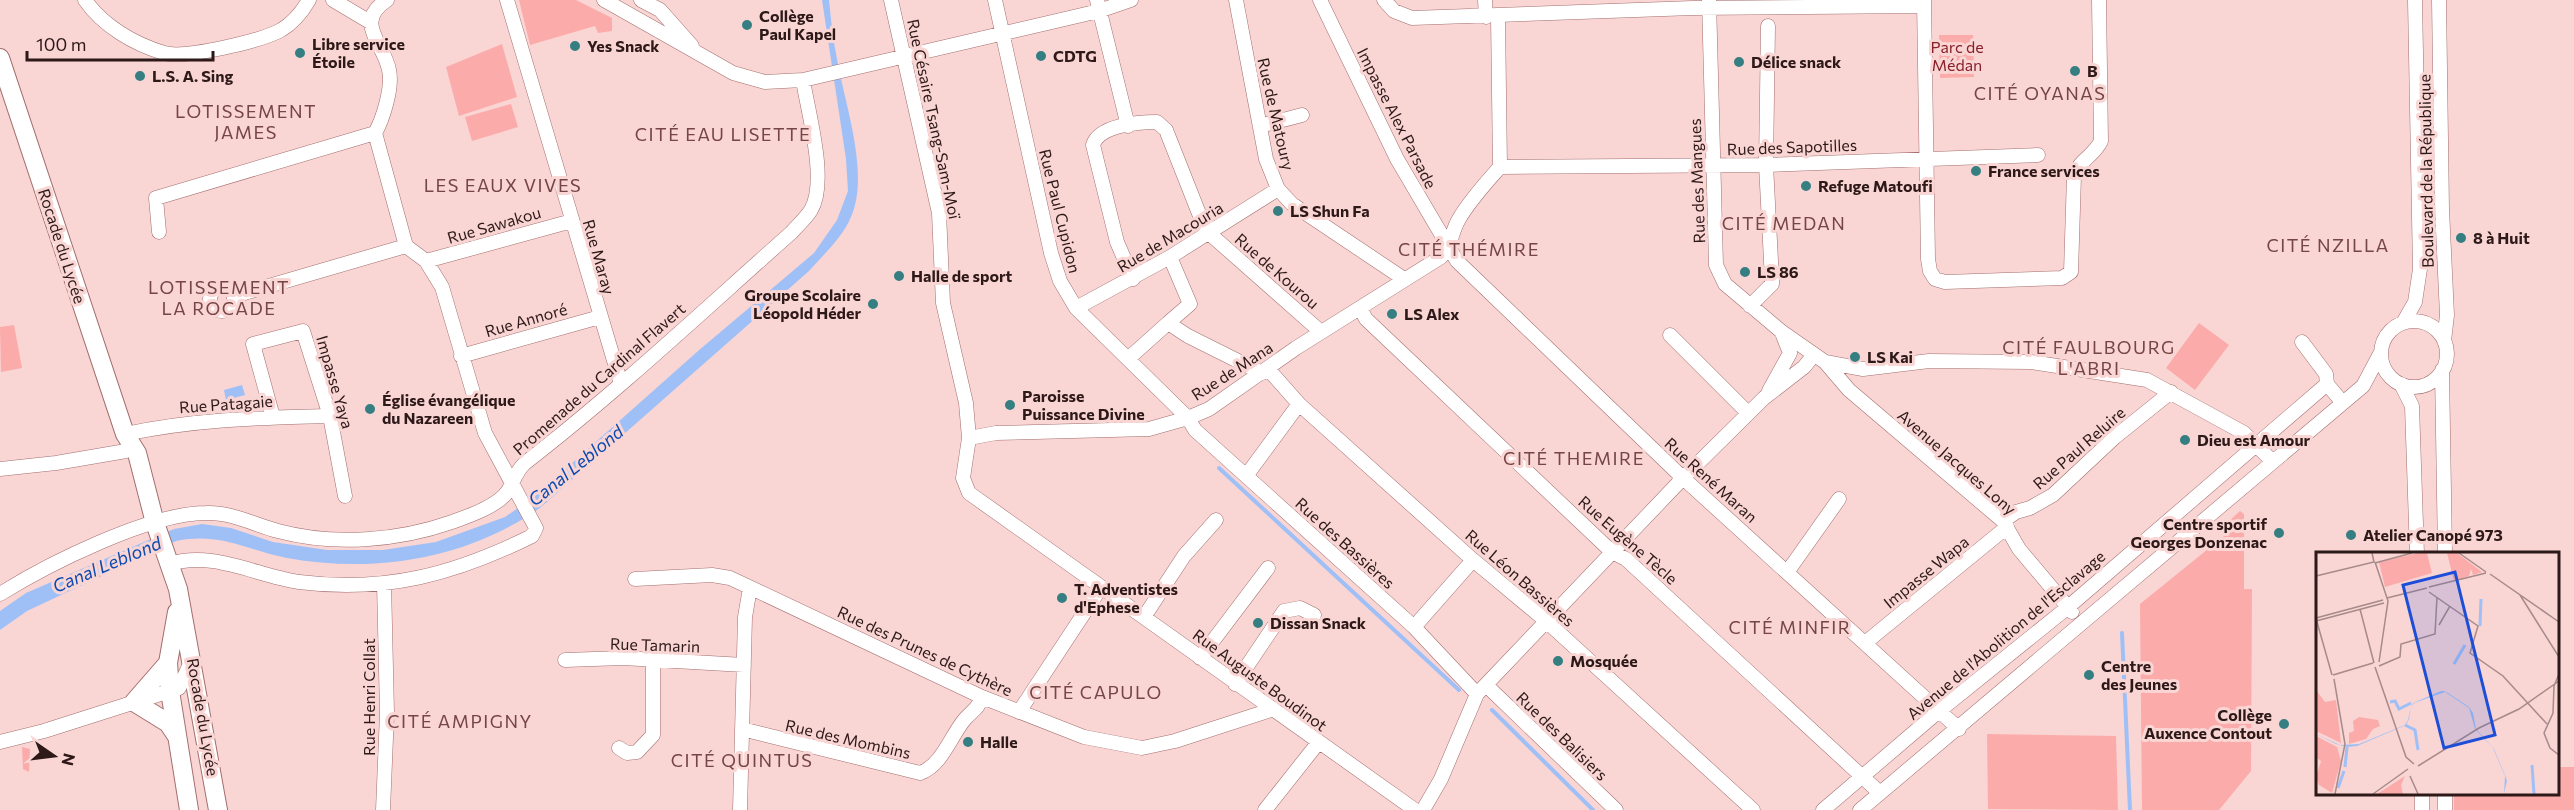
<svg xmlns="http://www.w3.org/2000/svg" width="2574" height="810" font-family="Commissioner,sans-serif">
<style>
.green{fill:#fbacaa}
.water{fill:#9fc0f7}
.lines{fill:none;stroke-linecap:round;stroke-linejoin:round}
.stream{stroke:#9fc0f7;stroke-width:4}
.minor-casing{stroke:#a36f6e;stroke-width:15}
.major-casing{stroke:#a36f6e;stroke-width:20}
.minor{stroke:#fff;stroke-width:14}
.major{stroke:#fff;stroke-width:18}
.poi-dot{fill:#357e82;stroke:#f9d5d4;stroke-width:2}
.labels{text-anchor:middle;stroke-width:6;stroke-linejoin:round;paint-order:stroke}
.poi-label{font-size:16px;font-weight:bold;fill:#2d1918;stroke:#f9d5d4;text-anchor:start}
.park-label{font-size:16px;fill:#88202a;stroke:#f9d5d4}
.street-label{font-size:16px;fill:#2d1918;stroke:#f9d5d4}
.neighbourhood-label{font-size:18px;letter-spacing:1.5px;fill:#764545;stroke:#f9d5d4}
.water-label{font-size:18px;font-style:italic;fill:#0b4ab0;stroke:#f9d5d4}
.inset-river{fill:none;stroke:#9fc0f7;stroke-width:3}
.inset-road{fill:none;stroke:#a78a89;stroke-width:1.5}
.view{fill:#1d4ed8;fill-opacity:0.15;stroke:#1d4ed8;stroke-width:3}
.inset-edge{fill:none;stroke:#2d1918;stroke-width:3}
</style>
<rect width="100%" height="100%" fill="#f9d5d4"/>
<path class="green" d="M 519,0 L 576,0 L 612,18 L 612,31 L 598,33 L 595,26 L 530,45 Z
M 1939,35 L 1973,35 L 1974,77 L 1940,78 Z
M 502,44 L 517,97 L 459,116 L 446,67 Z
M 511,104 L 518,127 L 472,141 L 465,117 Z
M 2199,323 L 2229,345 L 2195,390 L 2166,368 Z
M 14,325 L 22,368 L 1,372 L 0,327 Z
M 2240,511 L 2244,514 L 2244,589 L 2252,589 L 2251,771 L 2219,810 L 2142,810 L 2140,604 L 2234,528 L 2230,520 Z
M 1987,734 L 2116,736 L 2118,810 L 1988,809 Z
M 22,747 L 30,749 L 29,772 L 23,769 Z
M 2558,762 L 2560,767 L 2574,767 L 2574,810 L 2454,810 L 2454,794 L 2558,794 Z"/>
<path class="water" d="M 822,0 L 829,0 C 831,20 833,40 837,59 C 845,105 870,173 851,217 C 842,238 824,254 809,271 L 540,508 C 466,559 376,574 287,558 C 246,550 221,532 176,541 L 27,611 L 0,630 L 0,611 L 26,593 L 174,529 L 202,524 L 231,528 L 273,542 L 327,550 L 383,550 L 436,542 L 505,517 L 535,496 L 698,351 L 814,253 L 837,220 L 848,191 L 846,159 Z
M 242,385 L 245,395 L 226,400 L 224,390 Z"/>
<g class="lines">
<path class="stream" d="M 1219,468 L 1459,690
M 2122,633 L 2130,810
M 1492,710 L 1593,810"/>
<g class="minor-casing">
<path id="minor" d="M 85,0 C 103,26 134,44 164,53 C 185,59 261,41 281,30 C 293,23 302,12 309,0
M 333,0 L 370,22
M 507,0 L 621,384
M 604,0 L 733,73 L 765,82 L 803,80 L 1099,11 L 1131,0
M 641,0 L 660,10 L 692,46
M 891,0 L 939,213 L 943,303 L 966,403 L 969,438 L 963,478 L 969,493 L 1415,810
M 995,0 L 1051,253 L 1060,281 L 1076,308 L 1188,418 L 1195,430 L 1414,627 L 1477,694
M 1097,0 L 1128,126
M 1236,0 L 1266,159 L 1278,189 L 1292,204 L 1404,279
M 1320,0 L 1397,159 L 1457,261 L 1683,478 L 1959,729
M 1384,0 L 1394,11 L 1412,18 L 1693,8 L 1924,6
M 1485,0 L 1486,17
M 1709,0 L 1716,265 L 1725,284 L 1782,332 L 1825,362 L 1863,369 L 1929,361 L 2031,362 L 2147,380 L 2244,433 L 2272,461
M 1924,0 L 1928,259 L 1930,271 L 1935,279 L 1945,282 L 2062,278 L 2071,272 L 2074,176 C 2079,160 2094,156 2101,141 L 2099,0
M 2439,0 L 2442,209 L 2447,315 L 2444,341
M 1498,16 L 1500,167
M 1260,126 L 1302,115
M 375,133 C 383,119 393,87 389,70 C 384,43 353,22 387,0
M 159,232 L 156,198 L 375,133
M 426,261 L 572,221
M 1133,279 L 1117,242 L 1093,145 C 1099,125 1139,122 1157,122 L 1166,130 L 1200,216 L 1210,234 L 1321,332
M210 299a12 12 0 1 1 24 0a12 12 0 1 1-24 0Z
M 234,296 L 406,246
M 1750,306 L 1772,284 L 1772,280 L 1766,165 L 1768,26
M 1076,308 L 1170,257 L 1278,189
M 1360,308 L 1366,319 L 1612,552 L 1626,559 L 1880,793
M2381 354a33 33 0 1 1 66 0a33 33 0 1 1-66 0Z
M 1168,323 L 1190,304 L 1170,257
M 2403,323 L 2415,302 L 2420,269 L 2415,0
M 1670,335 L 1748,413
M 2302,342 L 2326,374 L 2327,384
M 461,356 L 600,317
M 1129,358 L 1168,323 L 1188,336 L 1262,373
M 1825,362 L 1849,390 L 2003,521 L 2019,549 L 2072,612
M 1268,369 L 1299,404 L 1473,560 L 1545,620 L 1753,810
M 2442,370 L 2445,554
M 2401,384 L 2412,406 L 2417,554
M 1769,391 L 1790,353 L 1782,333
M 273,417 L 253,344 L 303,331 L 330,416 L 345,496
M 125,434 C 196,419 258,418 330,416
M 969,438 L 996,433 L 1149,429 L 1188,418 L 1209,409 L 1296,348 L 1441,257 C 1452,246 1451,232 1459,219 C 1470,200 1485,184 1500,167 L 1766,165 L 2038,155
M 0,469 L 56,463 L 126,451
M 1246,476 L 1299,404
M 2003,521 L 2016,512 L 2030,508 L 2053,495 L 2115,437 L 2171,392
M 170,564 C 212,550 257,576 299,582 C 386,593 455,574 532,536 L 536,528 L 485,433 L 442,287 L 426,261 L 406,246 L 375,133
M 1788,571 L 1839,499
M 635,579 L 712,575 L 730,578 L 982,697 L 1084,737 L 1142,748 L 1175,741 L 1271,710
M 0,594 C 48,564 150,513 206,513 C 231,512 255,525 278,531 C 334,546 398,541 452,522 C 469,516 498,506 508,491 C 514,481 516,471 525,463 C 618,391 704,310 792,232 C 798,225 806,218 811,210 C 828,181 808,113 803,80
M 1144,617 L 1184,556 L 1216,520
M 1414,627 L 1473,560
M 1865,643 L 2007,527
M 1200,658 L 1268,568
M 565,660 L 623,658 L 744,665
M 1235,684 L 1284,611 L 1300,608 L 1314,615
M 1486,685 L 1616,810
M 1019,712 L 1100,589
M 742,729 L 920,773 C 942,766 951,735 965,719 C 972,711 979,708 982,697
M 0,742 L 44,731 L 179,688 L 191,662
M 619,748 L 627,753 L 637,752 L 653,735 L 653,661
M 2422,794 L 2422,810
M 383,810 L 387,713 L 384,583
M 740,810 L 745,617 L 750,588
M 1265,810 L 1318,743
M 1423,810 L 1441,779 L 1477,694 L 1683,478 L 1764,398 L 1804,367 L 1813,356
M 1823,810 L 1939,711 L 2067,608 L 2327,384 L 2343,403
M 1860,810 L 2363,386 L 2381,352
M 2445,810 L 2445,794"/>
</g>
<g class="major-casing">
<path id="major" d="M 0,58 L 125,434 L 137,453 L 155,523 L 178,589 L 218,810
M 177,612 L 168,663 L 170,691 L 189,810
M 168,663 L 134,702 L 168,723 L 176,735"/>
</g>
<use href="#minor" class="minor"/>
<use href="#major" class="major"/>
</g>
<g class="poi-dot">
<circle cx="747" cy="25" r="6"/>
<circle cx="575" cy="46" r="6"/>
<circle cx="300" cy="53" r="6"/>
<circle cx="1041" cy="56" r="6"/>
<circle cx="1739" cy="62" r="6"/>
<circle cx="2075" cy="71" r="6"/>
<circle cx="140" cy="76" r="6"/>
<circle cx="1976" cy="171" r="6"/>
<circle cx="1806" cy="186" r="6"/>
<circle cx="1278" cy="211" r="6"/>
<circle cx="2461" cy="238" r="6"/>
<circle cx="1745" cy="272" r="6"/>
<circle cx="899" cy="276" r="6"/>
<circle cx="873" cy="304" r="6"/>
<circle cx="1392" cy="314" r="6"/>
<circle cx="1855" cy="357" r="6"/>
<circle cx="1010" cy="405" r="6"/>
<circle cx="370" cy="409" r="6"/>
<circle cx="2185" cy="440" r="6"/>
<circle cx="2279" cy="533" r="6"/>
<circle cx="2351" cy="535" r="6"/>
<circle cx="1062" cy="598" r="6"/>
<circle cx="1258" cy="623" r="6"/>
<circle cx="1558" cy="661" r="6"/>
<circle cx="2089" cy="675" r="6"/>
<circle cx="2284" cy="724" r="6"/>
<circle cx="968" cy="742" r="6"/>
</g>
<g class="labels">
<g class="poi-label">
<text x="759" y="22">Collège<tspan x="759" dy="18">Paul Kapel</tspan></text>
<text x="312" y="50">Libre service<tspan x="312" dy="18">Étoile</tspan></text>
<text x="587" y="52">Yes Snack</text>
<text x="1053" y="62">CDTG</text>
<text x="1751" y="68">Délice snack</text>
<text x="2087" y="77">B</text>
<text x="152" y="82">L.S. A. Sing</text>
<text x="1988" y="177">France services</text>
<text x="1818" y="192">Refuge Matoufi</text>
<text x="1290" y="217">LS Shun Fa</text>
<text x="2473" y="244">8 à Huit</text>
<text x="1757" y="278">LS 86</text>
<text x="911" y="282">Halle de sport</text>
<text x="861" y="301" text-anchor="end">Groupe Scolaire<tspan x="861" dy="18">Léopold Héder</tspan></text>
<text x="1404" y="320">LS Alex</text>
<text x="1867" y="363">LS Kai</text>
<text x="1022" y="402">Paroisse<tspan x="1022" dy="18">Puissance Divine</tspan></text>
<text x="382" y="406">Église évangélique<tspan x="382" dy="18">du Nazareen</tspan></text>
<text x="2197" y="446">Dieu est Amour</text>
<text x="2267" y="530" text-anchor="end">Centre sportif<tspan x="2267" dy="18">Georges Donzenac</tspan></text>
<text x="2363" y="541">Atelier Canopé 973</text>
<text x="1074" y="595">T. Adventistes<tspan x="1074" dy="18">d'Ephese</tspan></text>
<text x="1270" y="629">Dissan Snack</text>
<text x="1570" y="667">Mosquée</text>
<text x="2101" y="672">Centre<tspan x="2101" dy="18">des Jeunes</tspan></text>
<text x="2272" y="721" text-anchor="end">Collège<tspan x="2272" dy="18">Auxence Contout</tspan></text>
<text x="980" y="748">Halle</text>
</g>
<g class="park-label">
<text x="1957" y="53">Parc de<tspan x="1957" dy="18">Médan</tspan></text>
</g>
<g class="street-label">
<text transform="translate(1276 114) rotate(77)" y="6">Rue de Matoury</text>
<text transform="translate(1397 118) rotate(63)" y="6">Impasse Alex Parsade</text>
<text transform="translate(934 119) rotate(78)" y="6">Rue Césaire Tsang-Sam-Moï</text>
<text transform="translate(1792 147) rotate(-2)" y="6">Rue des Sapotilles</text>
<text transform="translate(2426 171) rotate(-91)" y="6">Boulevard de la République</text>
<text transform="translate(1697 181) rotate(-92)" y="6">Rue des Mangues</text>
<text transform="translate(1060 211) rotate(76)" y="6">Rue Paul Cupidon</text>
<text transform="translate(494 225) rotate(-16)" y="6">Rue Sawakou</text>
<text transform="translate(1170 237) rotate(-31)" y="6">Rue de Macouria</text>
<text transform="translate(62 246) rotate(72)" y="6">Rocade du Lycée</text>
<text transform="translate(599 257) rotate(74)" y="6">Rue Maray</text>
<text transform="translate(1277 271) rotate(41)" y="6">Rue de Kourou</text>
<text transform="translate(526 320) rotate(-16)" y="6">Rue Annoré</text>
<text transform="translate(1232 371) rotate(-33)" y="6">Rue de Mana</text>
<text transform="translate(599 379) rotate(-41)" y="6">Promenade du Cardinal Flavert</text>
<text transform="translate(335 382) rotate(74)" y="6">Impasse Yaya</text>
<text transform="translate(226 404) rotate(-4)" y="6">Rue Patagaie</text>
<text transform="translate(2079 448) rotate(-41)" y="6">Rue Paul Reluire</text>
<text transform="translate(1957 462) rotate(41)" y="6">Avenue Jacques Lony</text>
<text transform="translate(1711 480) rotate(42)" y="6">Rue René Maran</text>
<text transform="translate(1628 540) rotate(41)" y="6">Rue Eugène Tècle</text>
<text transform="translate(1345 543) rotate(42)" y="6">Rue des Bassières</text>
<text transform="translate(1926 572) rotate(-39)" y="6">Impasse Wapa</text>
<text transform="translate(1520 578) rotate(41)" y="6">Rue Léon Bassières</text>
<text transform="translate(2006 635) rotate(-40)" y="6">Avenue de l'Abolition de l'Esclavage</text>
<text transform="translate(655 645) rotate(2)" y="6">Rue Tamarin</text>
<text transform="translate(925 651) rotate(25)" y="6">Rue des Prunes de Cythère</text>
<text transform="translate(1260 680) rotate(36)" y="6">Rue Auguste Boudinot</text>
<text transform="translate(369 697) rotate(-90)" y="6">Rue Henri Collat</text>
<text transform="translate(203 717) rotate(80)" y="6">Rocade du Lycée</text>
<text transform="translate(1562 736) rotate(44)" y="6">Rue des Balisiers</text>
<text transform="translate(848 739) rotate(13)" y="6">Rue des Mombins</text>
</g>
<g class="neighbourhood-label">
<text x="2040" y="100">CITÉ OYANAS</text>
<text x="246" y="118">LOTISSEMENT<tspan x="246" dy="21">JAMES</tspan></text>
<text x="723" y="141">CITÉ EAU LISETTE</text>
<text x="503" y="192">LES EAUX VIVES</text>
<text x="1784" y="230">CITÉ MEDAN</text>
<text x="2328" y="252">CITÉ NZILLA</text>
<text x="1469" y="256">CITÉ THÉMIRE</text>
<text x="219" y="294">LOTISSEMENT<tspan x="219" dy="21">LA ROCADE</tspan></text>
<text x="2089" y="354">CITÉ FAULBOURG<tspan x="2089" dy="21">L'ABRI</tspan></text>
<text x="1574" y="465">CITÉ THEMIRE</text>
<text x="1790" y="634">CITÉ MINFIR</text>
<text x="1096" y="699">CITÉ CAPULO</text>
<text x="460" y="728">CITÉ AMPIGNY</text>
<text x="742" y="767">CITÉ QUINTUS</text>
</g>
<g class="water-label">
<text transform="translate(576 466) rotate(-39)" y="6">Canal Leblond</text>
<text transform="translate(107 565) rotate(-23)" y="6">Canal Leblond</text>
</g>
</g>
<g transform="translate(2316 552)">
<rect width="243" height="243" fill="#f9d5d4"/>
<path d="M 102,1 L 111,1 L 116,21 L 69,35 L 63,10 ZM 131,1 L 141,1 L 166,20 L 157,23 L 155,17 L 153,24 L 138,29 ZM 0,138 L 9,150 L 20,148 L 25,191 L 0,179 ZM 43,165 L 62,168 L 64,174 L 57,177 L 50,187 L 33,192 L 33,181 L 38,179 L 37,169 ZM 0,184 L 21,195 L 25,209 L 16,241 L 3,233 L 0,225 L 5,209 L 0,205 ZM 89,224 L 85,233 L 87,242 L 61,242 Z" fill="#fbacaa"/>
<path d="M 125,139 L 128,139 L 132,141 L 153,155 L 157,161 L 160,177 L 178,197 L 189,223 L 191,229 L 188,242 L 189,224 L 177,196 L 159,177 L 153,156 L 129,140 L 98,151 L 95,155 L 93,167 L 90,173 L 41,194 L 31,195 L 20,192 L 0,182 L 24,193 L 43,192 L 89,173 L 92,168 L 95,155 L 97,151 Z" fill="#9fc0f7"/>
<path class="inset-river" d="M 164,74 L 165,47M 138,112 L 149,93M 74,150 L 79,149 L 83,157 L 95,151M 89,173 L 99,178 L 102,198M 216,213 L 218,242M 29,215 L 31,195M 22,236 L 28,219"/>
<path class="inset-road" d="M 143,1 L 170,20M 59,10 L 72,49 L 63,110M 59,11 L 96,1M 174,22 L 243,70M 0,24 L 58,10 L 56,1M 113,35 L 170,21M 113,40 L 162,74 L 154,101 L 187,124 L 231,172M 204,43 L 243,105M 71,46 L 111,36M 44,57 L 58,111M 0,66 L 67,48M 0,69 L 68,51M 1,70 L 16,123M 123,73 L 134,54M 63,114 L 84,105 L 85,92 L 119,82 L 121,45M 59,115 L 90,205 L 98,212M 243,122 L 238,134 L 237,161 L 228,181 L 234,196 L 243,203M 17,123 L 57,111M 18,127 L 29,192 L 19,242M 102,214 L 163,176 L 203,157 L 243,129M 94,224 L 102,242M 57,242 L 92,217"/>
<path class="view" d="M 139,20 L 179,183 L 128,196 L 87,33 Z"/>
<rect width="243" height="243" class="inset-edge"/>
</g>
<g transform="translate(54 756) rotate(104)" stroke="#f9d5d4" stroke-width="4.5" paint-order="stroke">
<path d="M0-4.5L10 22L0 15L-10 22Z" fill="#2d1918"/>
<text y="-9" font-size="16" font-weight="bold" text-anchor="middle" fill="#2d1918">N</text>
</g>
<path d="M27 51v9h186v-9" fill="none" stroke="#2d1918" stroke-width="3"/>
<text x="36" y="51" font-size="18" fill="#2d1918" stroke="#f9d5d4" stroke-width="4.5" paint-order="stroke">100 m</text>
</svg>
